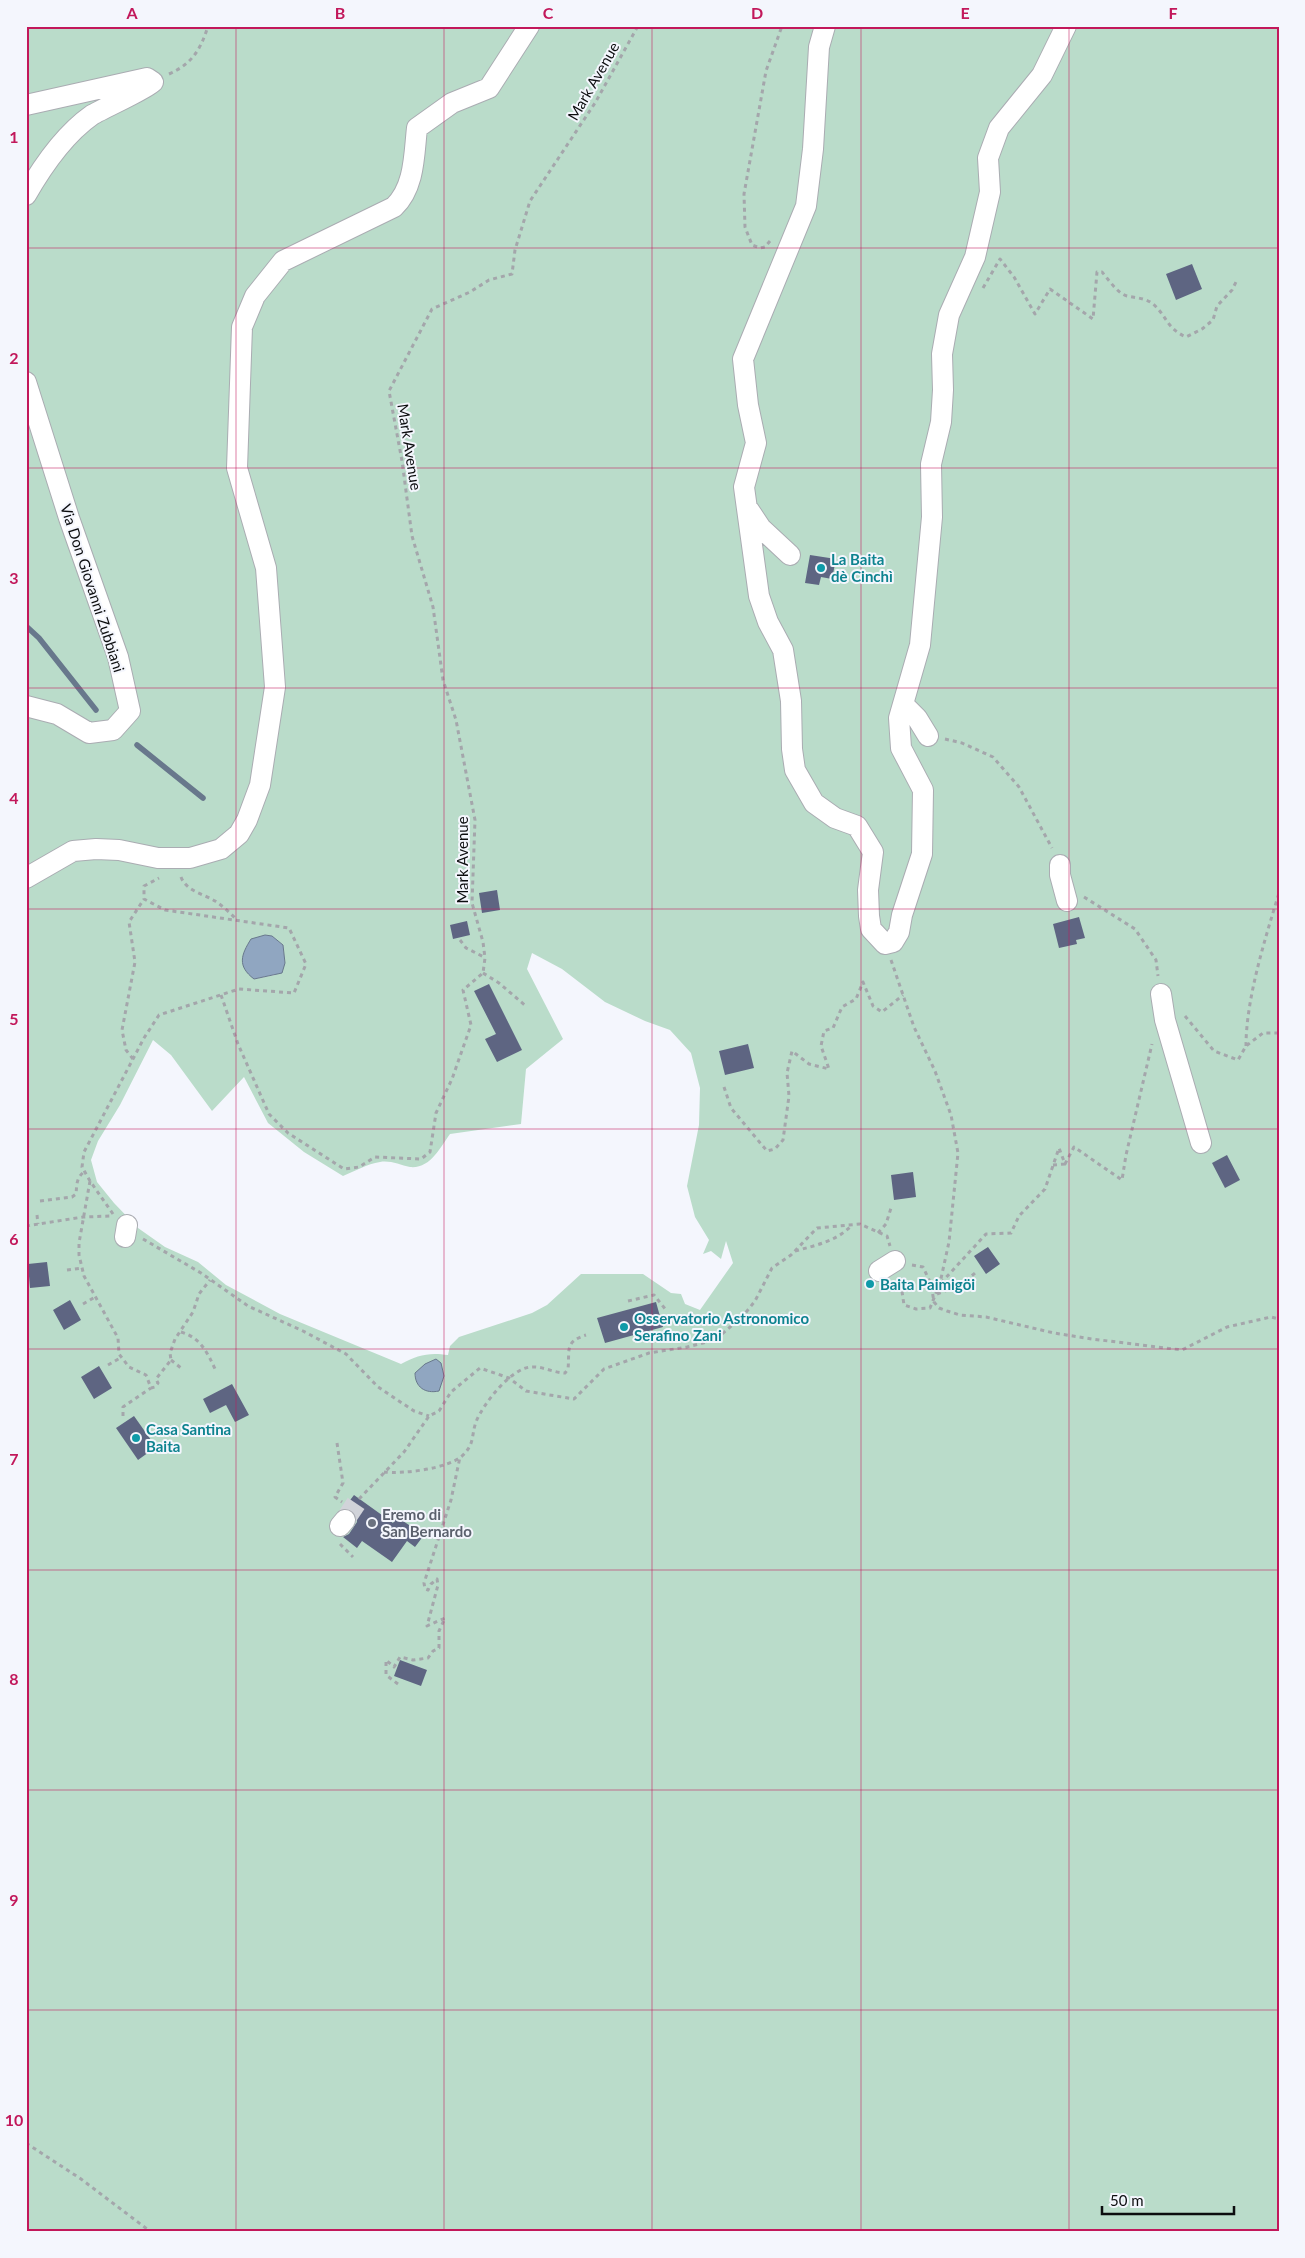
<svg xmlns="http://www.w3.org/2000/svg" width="1305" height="2258" font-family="Lato,sans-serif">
<rect width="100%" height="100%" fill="#f4f6fd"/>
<!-- green -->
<path fill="#badcca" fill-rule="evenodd" d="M26 26H1279V2232H26ZM265 935 272 936 283 945 285 963 275 975 254 979ZM532 953 562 969 605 1002 645 1021 670 1030 691 1053 700 1088 699 1125 687 1186 695 1217 709 1240 703 1254 711 1251 721 1259 726 1241 733 1263 700 1310 685 1304 681 1294 671 1293 643 1274H581L547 1305 532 1313 459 1337 450 1346 448 1355C429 1352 417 1355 401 1364L280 1314 226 1285 198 1262 165 1247 138 1228 114 1203 97 1182 91 1160 98 1141 120 1105 153 1040 171 1055 212 1111 244 1077 268 1123 304 1152 343 1176C355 1171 367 1164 380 1162 390 1160 400 1165 410 1167 430 1169 440 1148 450 1134L521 1124 526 1069 563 1039 527 969Z"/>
<!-- water -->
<path fill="#90a6c1" stroke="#68788c" d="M265 935 272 936 283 945 285 963 282 973 254 979C237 966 241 955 251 939Z
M436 1359 441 1363 444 1376 439 1391C425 1394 415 1387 415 1373L425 1364Z"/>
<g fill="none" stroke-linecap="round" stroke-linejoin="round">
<!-- stream -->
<path stroke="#68788c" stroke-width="5.5" d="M26 626 39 638 96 710
M137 745 203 798"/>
</g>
<!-- building -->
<path fill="#5e6582" d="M1192 264 1202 289 1176 300 1166 274Z
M810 555 836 559 832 579 821 577 819 585 805 583Z
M497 890 500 910 482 913 479 893Z
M1079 917 1085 938 1076 940 1077 944 1059 948 1053 924Z
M467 921 470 935 453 939 450 925Z
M489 984 522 1050 497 1062 485 1039 496 1034 474 991Z
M748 1044 754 1068 725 1075 719 1051Z
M1227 1155 1240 1180 1225 1188 1212 1163Z
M913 1172 916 1197 894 1200 891 1175Z
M988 1247 1000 1264 986 1274 974 1256Z
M47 1262 50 1286 30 1288 28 1264Z
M70 1300 81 1320 64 1330 53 1310Z
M656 1302 663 1327 605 1343 597 1318Z
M99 1366 112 1388 94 1399 81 1377Z
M232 1384 249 1415 235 1422 226 1405 210 1413 203 1399Z
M134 1416 156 1447 138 1460 116 1428Z
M354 1495 393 1523 397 1517 424 1535 415 1547 407 1541 392 1562 362 1541 357 1548 343 1537 349 1534 357 1522 356 1516 353 1511 344 1508Z
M400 1660 427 1670 421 1686 394 1676Z"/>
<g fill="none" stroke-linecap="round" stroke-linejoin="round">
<!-- minor-tunnel -->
<path stroke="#d1d3d9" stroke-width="20" stroke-dasharray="20 10" stroke-linecap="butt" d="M345 1520 359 1499"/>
<defs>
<path id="minor" d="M825 26 819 47 813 149 806 206 743 359 748 405 756 443 744 487 759 596 768 622 783 650 791 701 792 749 795 770 814 803 835 818 857 826 873 852 868 890 869 916 871 929 885 944 893 942 899 932 902 915 922 854 923 790 901 748 899 718 920 645 932 517 931 464 941 422 943 390 942 354 949 315 975 257 990 192 988 158 999 128 1042 75 1066 26
M26 105 147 78 153 82C148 88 104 108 92 115 65 134 42 167 26 195
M26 382 69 518 118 657 130 711 113 730 89 733 57 714 26 706
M749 510 761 528 790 555
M903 704 917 718 928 736
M1060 865V875L1067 901
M26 878 73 851 96 849 119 850 158 858H190L221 849 239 834 247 820 260 785 275 687 266 568 237 468 242 327 255 296 283 261 394 207C415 187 414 154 417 128L452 103 489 88 529 26
M1161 994 1165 1020 1201 1143
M125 1237 127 1225
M879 1271 895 1261
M340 1526 345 1520"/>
</defs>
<!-- minor casing -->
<use href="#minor" stroke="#aaacb2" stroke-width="22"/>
<!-- path -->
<path stroke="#a4a6ab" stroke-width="3" stroke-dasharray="4 4" stroke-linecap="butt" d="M169 74C192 64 201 49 208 26
M770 241 765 247 760 248 752 245 745 227 744 194 766 71 782 26
M983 288 1000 259 1014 277 1035 314 1050 289 1093 319 1097 272H1102C1109 280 1117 293 1127 296 1136 298 1146 298 1153 304 1167 316 1166 328 1186 337L1202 329 1213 320 1217 306 1232 290 1237 280
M945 739 962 743 993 757 1019 787 1052 848
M181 877C186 891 204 894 215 901 223 906 230 913 236 919
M1084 897 1135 929 1156 960 1158 976
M460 940 466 948 484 957
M891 960 914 1027 935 1071 951 1115 958 1153 949 1242 940 1283 930 1308 916 1309 904 1305 900 1278
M483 973 499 983 527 1007
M221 995 238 1044 269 1114 288 1133 344 1169 359 1167 375 1157 421 1159 430 1152 436 1113 452 1079 471 1025 463 990 483 973 485 958 483 942 472 903 475 820 456 720 443 680 433 607 412 536 402 461 389 391 432 309 470 292 489 280 512 274 515 250 530 201 595 103 638 26
M1185 1016 1214 1051 1238 1060 1246 1046 1263 1033H1279
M1246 1046C1246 999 1265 939 1279 893
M133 1059 126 1050 122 1030 135 962 129 922 144 899
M724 1087 731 1108 767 1151 775 1149 783 1140 789 1096 787 1073 792 1051 809 1064 829 1069 821 1046 824 1031 833 1028 842 1007 856 999 863 982 873 1006 882 1012 903 995
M1053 1165 1065 1164
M90 1181 79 1243V1255L84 1276 118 1338 119 1354 129 1367 146 1375 151 1388 155 1387 158 1383 156 1379 171 1360 170 1353 175 1339 193 1312 199 1294 210 1280
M40 1201 72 1197 76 1194C77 1184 76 1178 85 1171
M113 1214 90 1181 82 1167 84 1152 144 1038 159 1015 239 989 294 993 306 964 289 928 165 910 144 899V886L159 878
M37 1215 38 1224
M26 1226 83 1217 112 1216
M26 1230 28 1237
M878 1233 886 1224 891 1208
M143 1239 201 1273 248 1306 303 1331 346 1354 378 1387 414 1411 429 1416
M795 1251C817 1245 837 1241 852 1225
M912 1265 923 1267 931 1284 934 1302 939 1308 947 1311 960 1315 986 1317 1054 1333 1092 1339 1182 1350 1227 1327 1271 1317 1279 1319
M67 1270 82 1268
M941 1283 986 1234 1011 1233 1019 1216 1045 1189 1059 1148 1065 1164 1074 1147 1122 1180 1126 1155 1152 1044
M937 1294 961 1285 975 1273
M628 1301 654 1295 666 1310
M83 1304 95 1297
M181 1332C201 1338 207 1352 216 1371
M171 1360 181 1368
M108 1365 122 1357
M123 1416V1407L151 1388
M337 1443 343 1483 335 1497 342 1502
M384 1472C403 1474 447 1469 462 1456 475 1444 471 1436 476 1422 483 1404 511 1368 531 1367 543 1366 554 1373 565 1373L568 1369C570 1350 564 1342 586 1335
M359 1499 404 1452 429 1416 439 1411 451 1392 480 1368 509 1378 526 1391 574 1399 604 1369 649 1353 687 1347 715 1340 743 1316 755 1301 772 1268 791 1255 817 1228 860 1224 887 1236 890 1246
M340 1544 353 1557
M398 1684 386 1675V1660L394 1667 400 1657 413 1660 428 1658 433 1651 439 1648V1631L445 1618 427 1626 438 1585 437 1579 431 1584 428 1590 425 1589 424 1583 451 1500 460 1457
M26 2143 81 2179 151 2232"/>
<!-- minor -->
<use href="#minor" stroke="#fff" stroke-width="20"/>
</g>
<!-- grid -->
<path fill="none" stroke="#c2185b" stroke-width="1" stroke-opacity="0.55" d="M236 26V2232M444 26V2232M652 26V2232M861 26V2232M1069 26V2232M26 248H1279M26 468H1279M26 688H1279M26 909H1279M26 1129H1279M26 1349H1279M26 1570H1279M26 1790H1279M26 2010H1279"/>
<!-- markers -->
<g fill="#0f9aa8" stroke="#f4f6fd" stroke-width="2">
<circle cx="821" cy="568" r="5"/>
<circle cx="870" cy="1284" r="5"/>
<circle cx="624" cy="1327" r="5"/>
<circle cx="136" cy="1438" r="5"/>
</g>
<circle fill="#6b7280" stroke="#f4f6fd" stroke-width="2" cx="372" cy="1523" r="5"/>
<g text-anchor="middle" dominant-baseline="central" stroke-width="4" stroke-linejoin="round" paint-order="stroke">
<!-- street labels -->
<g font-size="15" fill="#0c0d0f" stroke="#f4f6fd">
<text transform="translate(593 81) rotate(-60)">Mark Avenue</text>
<text transform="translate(410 447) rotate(81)">Mark Avenue</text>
<text transform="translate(93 588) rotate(72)">Via Don Giovanni Zubbiani</text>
<text transform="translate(462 860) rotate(-90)">Mark Avenue</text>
</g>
<!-- culture labels -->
<g font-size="15" font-weight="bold" fill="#0d838f" stroke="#f4f6fd" text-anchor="start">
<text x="831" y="559">La Baita<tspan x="831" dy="17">dè Cinchì</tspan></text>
<text x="880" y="1284">Baita Paimigöi</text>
<text x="634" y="1318">Osservatorio Astronomico<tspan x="634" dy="17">Serafino Zani</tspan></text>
<text x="146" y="1429">Casa Santina<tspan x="146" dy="17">Baita</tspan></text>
</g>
<!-- worship labels -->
<g font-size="15" font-weight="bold" fill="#5b616d" stroke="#f4f6fd" text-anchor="start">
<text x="382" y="1514">Eremo di<tspan x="382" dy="17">San Bernardo</tspan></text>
</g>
</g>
<!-- border -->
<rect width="1305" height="2258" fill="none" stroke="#f4f6fd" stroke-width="55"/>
<!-- scale -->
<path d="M1102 2206v8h132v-8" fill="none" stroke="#0c0d0f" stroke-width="2.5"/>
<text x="1110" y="2206" font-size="15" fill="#0c0d0f" stroke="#f4f6fd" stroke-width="4" paint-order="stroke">50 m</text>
<rect x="28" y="28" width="1250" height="2202" fill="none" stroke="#c2185b" stroke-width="2"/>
<g font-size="16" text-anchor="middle" font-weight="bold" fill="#c2185b">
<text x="132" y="19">A</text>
<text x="340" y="19">B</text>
<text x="548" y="19">C</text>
<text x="757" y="19">D</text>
<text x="965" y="19">E</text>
<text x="1173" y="19">F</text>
<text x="14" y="143">1</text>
<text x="14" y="364">2</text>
<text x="14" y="584">3</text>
<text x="14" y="804">4</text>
<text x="14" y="1025">5</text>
<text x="14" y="1245">6</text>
<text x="14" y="1465">7</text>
<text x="14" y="1685">8</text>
<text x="14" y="1906">9</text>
<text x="14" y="2126">10</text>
</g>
</svg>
